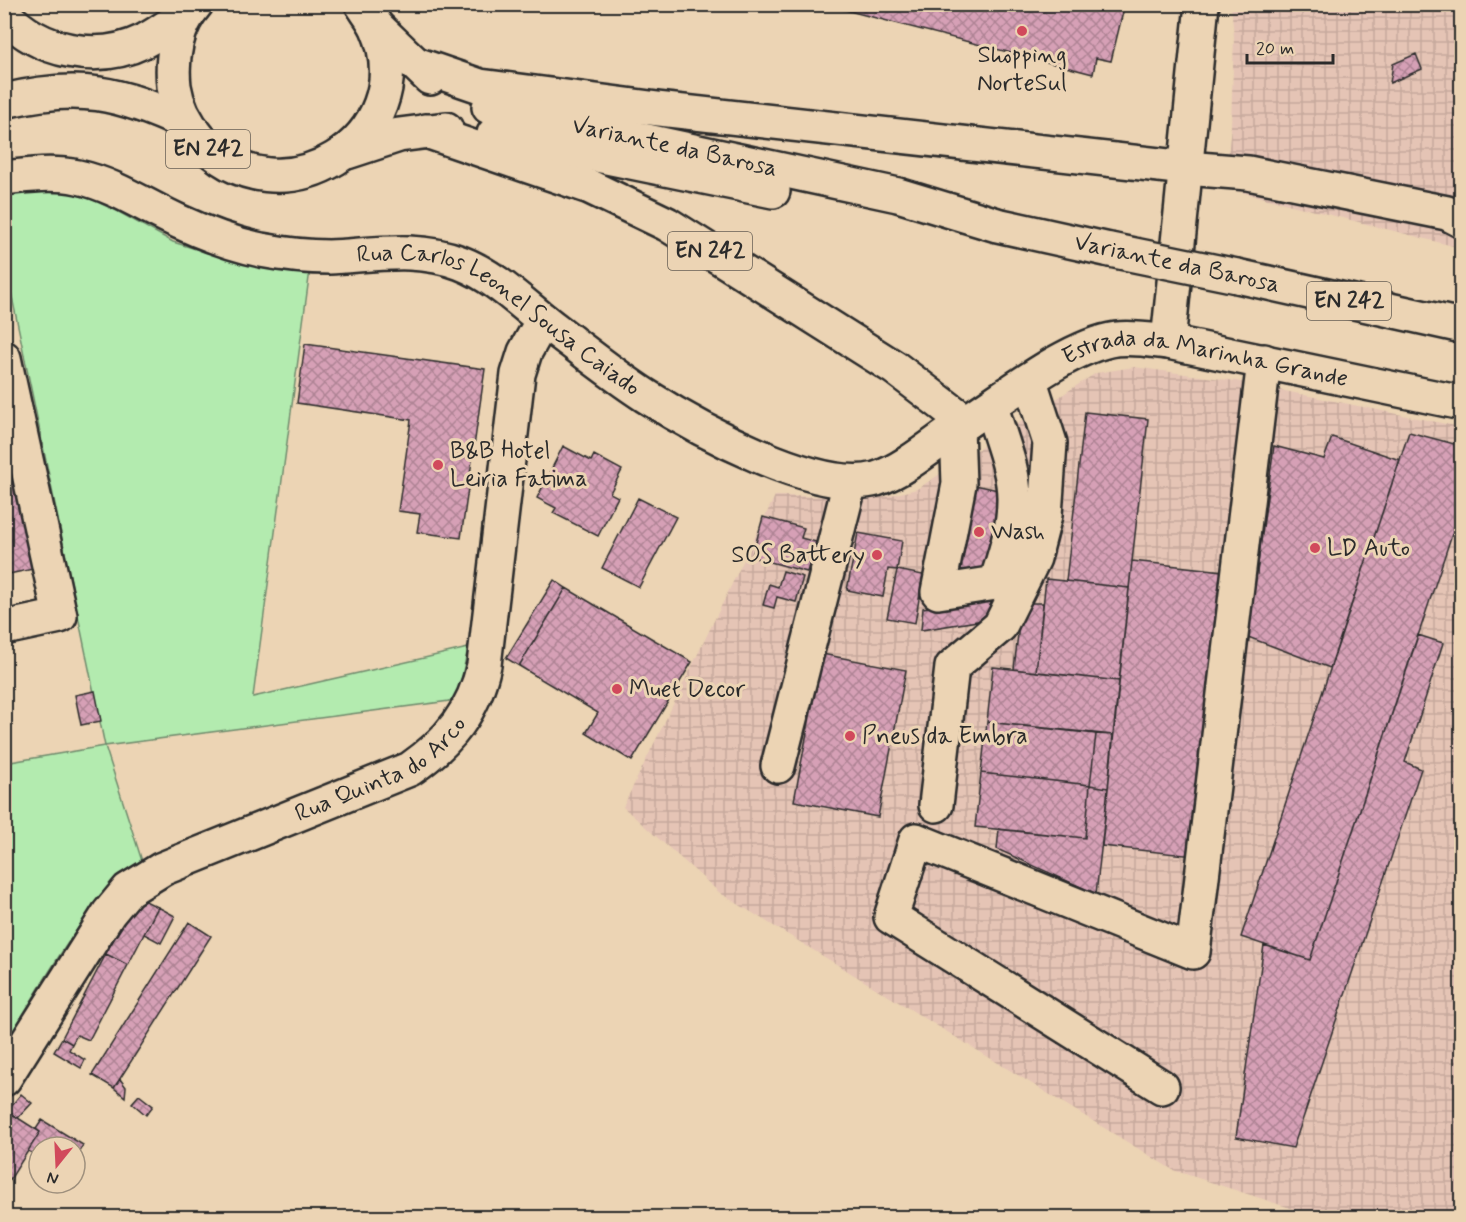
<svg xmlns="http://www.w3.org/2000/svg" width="1466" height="1222" font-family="Mynerve,sans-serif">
<defs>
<pattern id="industrial-grid" width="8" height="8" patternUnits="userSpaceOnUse" patternTransform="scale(1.5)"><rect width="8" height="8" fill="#e5c4b5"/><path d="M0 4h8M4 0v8" fill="none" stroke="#c5a99c"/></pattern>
<pattern id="building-cross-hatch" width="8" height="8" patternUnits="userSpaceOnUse" patternTransform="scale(1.5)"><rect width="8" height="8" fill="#d6a0b6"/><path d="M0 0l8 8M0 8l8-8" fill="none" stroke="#ae8394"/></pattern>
</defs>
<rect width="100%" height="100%" fill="#ecd4b4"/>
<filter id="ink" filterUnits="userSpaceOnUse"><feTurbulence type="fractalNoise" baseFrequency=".0167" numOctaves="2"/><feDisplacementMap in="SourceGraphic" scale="12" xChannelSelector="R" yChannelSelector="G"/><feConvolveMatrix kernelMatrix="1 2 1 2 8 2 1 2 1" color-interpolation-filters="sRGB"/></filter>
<g filter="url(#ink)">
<!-- industrial -->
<path fill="url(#industrial-grid)" d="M1231 5H1461V248L1225 188 1231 125 1234 37Z
M1134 367 1236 381 1461 427V1217H1318L1173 1170 720 893 623 807 775 496 883 497 917 489 1096 373Z"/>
<!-- grass -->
<path fill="#b3ebaf" stroke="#6f8b6d" stroke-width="1.5" d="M43 188 78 193 117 211 173 242 242 263 310 270 253 697 468 648 457 700 105 746 142 861C84 902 43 984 5 1044V763L105 746 5 263V195Z"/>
<!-- building -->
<path fill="url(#building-cross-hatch)" stroke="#2b2b2b" stroke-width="1.5" d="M822 4H1125L1111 61 1096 58 1093 74Z
M1416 54 1422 69 1390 83 1393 64Z
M305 344 485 369 461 538 417 532 420 514 398 511 411 420 297 403Z
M1085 412 1148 419 1129 588 1066 581Z
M1409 432 1462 446V504L1310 960 1241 937Z
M1332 437 1400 460 1330 668 1248 637 1274 446 1324 459Z
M4 442 33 569 4 575Z
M563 446 591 461 594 455 622 470 610 493 618 497 598 536 553 513 556 508 537 498Z
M975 485 1003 491 983 578 956 572Z
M638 498 676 517 639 587 602 568Z
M763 517 804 528 801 538 816 542 807 572 752 557Z
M858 533 902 541 897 570 888 569 883 597 847 590Z
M1132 561 1223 571 1194 856 1102 846Z
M897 570 923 575 915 623 887 618Z
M783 571 803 577 796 602 777 597 774 608 763 605 769 584 778 587Z
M1046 579 1129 588 1119 681 1036 672Z
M554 580 566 588 519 666 506 658Z
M566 588 692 662 632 761 586 733 598 713 519 666Z
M1003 596 996 618 921 630 923 608Z
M1030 603H1043L1036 672 1014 669 1019 625Z
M1418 635 1443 643 1405 762 1421 769 1293 1148 1236 1137 1264 945 1310 960Z
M822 654 906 670 878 817 794 801Z
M993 667 1119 681 1113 735 987 722Z
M95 691 101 721 81 725 75 695Z
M987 722 1096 734 1090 785 981 773Z
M1096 734 1113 735 1108 788 1090 785Z
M981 773 1090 785 1085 838 975 827Z
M1090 785 1108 788 1096 894 997 849 999 829 1085 838Z
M135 896 158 907 128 965 106 954Z
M158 907 175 916 161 943 144 934Z
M189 922 211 936 114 1088 92 1075Z
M106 954 128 965 89 1040 77 1035 72 1044 62 1038Z
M62 1038 72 1044 69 1050 85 1060 81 1068 54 1052Z
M120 1079 126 1087 125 1097 114 1088Z
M21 1094 32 1103 18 1118 7 1111Z
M139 1095 153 1106 146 1115 132 1103Z
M7 1111 40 1132 4 1189V1114Z
M42 1120 83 1145 75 1158V1147H39V1157L28 1151 40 1132 36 1129Z"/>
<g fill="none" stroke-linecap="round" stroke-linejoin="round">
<defs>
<g id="minor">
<path d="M1186 168 1248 173 1447 213 1462 221"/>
<path id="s1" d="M4 178C29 175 54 172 78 177 115 185 146 207 180 222 206 234 233 244 261 250 282 254 307 257 329 257 373 255 418 246 461 263 497 277 525 307 556 330 585 352 615 376 646 396 696 428 818 495 876 479 905 470 940 439 966 422"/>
<path d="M1168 342 1202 4"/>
<path d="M4 358 60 616 4 628"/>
<path d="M957 428 959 484 938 592 996 583C1004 557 1014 529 1014 501 1015 470 999 436 991 406"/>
<path d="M778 766 850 482"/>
<path d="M936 805 952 667 1000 626 1034 558 1045 515 1050 443 1030 381"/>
<path id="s2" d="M4 1079 109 913 128 890 162 869 410 769C449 742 474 711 484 665L518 374 525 352 543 320"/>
<path d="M1162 1087 891 917 916 840 1193 952 1264 361"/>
</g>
<g id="major">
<path d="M196 4C176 26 171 58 174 86 177 106 186 123 199 138 277 229 425 138 377 28 373 19 367 12 362 4"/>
<path d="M377 27 430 78"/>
<path d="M416 64 480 86 658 109 1186 168"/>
<path id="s3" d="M489 107 898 195 997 225 1110 250"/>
<path id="s4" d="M426 131 590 187 667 224 895 368 966 422C1006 396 1071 345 1116 339 1133 337 1151 340 1168 342L1462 403"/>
<path d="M494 134 773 191"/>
<path d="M347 152 399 135 446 129"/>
<path d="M1237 276 1462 326"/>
</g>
<path id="highway" d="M4 14C39 52 97 64 144 41 160 33 175 21 190 11
M4 101C79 83 119 92 187 124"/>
</defs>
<!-- minor casing -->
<use href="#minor" stroke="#2b2b2b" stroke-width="38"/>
<!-- major casing -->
<use href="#major" stroke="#2b2b2b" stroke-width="38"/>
<!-- highway casing -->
<use href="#highway" stroke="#2b2b2b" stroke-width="38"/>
<!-- minor -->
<use href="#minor" stroke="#ecd4b4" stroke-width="33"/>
<!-- major -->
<use href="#major" stroke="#ecd4b4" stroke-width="33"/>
<!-- highway -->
<use href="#highway" stroke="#ecd4b4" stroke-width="33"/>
<defs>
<path id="major-bridge" d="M1110 250 1237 276"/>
</defs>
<!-- major-bridge casing -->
<use href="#major-bridge" stroke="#2b2b2b" stroke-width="38" stroke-linecap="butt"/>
<!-- major-bridge -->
<use href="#major-bridge" stroke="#ecd4b4" stroke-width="33"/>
</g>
</g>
<!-- markers -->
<g fill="#d1495b" stroke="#ecd4b4" stroke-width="2">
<circle cx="1022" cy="31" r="6"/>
<circle cx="438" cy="465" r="6"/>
<circle cx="979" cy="532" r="6"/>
<circle cx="1315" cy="548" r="6"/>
<circle cx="877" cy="555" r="6"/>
<circle cx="617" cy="689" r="6"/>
<circle cx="850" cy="736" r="6"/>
</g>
<g text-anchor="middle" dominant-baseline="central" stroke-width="6" stroke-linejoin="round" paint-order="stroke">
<!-- shield labels -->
<g fill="#ecd4b4" stroke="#655e54" stroke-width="1.5">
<rect x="166" y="130" width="84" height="38" rx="4.5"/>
<rect x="668" y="232" width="84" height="38" rx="4.5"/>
<rect x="1307" y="282" width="84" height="38" rx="4.5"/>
</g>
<g font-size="22" font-weight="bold" fill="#2b2b2b">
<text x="208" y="149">EN 242</text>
<text x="710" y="251">EN 242</text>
<text x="1349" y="301">EN 242</text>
</g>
<!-- poi labels -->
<g font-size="24" fill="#2b2b2b" stroke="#ecd4b4" text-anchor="start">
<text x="1022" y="55" text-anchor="middle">Shopping<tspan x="1022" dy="28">NorteSul</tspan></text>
<text x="450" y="451">B&amp;B Hotel<tspan x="450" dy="28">Leiria Fatima</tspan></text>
<text x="991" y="532">Wash</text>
<text x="1327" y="548">LD Auto</text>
<text x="865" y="555" text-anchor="end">SOS Battery</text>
<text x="629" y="689">Muet Decor</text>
<text x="862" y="736">Pneus da Embra</text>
</g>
<!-- street labels -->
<g font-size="24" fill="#2b2b2b" stroke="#ecd4b4">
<text stroke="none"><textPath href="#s3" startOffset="190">Variante da Barosa</textPath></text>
<text transform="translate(1177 264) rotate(12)">Variante da Barosa</text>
<text stroke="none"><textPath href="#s1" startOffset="530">Rua Carlos Leonel Sousa Caiado</textPath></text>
<text stroke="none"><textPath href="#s4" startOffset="880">Estrada da Marinha Grande</textPath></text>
<text stroke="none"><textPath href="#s2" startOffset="508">Rua Quinta do Arco</textPath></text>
</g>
</g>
<!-- margin -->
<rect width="1466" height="1222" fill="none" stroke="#ecd4b4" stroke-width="24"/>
<rect x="12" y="12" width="1442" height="1198" fill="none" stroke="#2b2b2b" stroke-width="2" filter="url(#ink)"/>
<!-- north arrow -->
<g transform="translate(57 1165) rotate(198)"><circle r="28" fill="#ecd4b4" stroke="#9f907d" stroke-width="1.5"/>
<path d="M0-4.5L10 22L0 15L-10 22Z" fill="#d1495b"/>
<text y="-9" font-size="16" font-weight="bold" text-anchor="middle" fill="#2b2b2b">N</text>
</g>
<!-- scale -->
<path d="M1247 54v9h86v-9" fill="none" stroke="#2b2b2b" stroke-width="3"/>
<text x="1256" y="54" font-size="18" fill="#2b2b2b" stroke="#ecd4b4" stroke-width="4.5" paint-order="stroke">20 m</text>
</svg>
